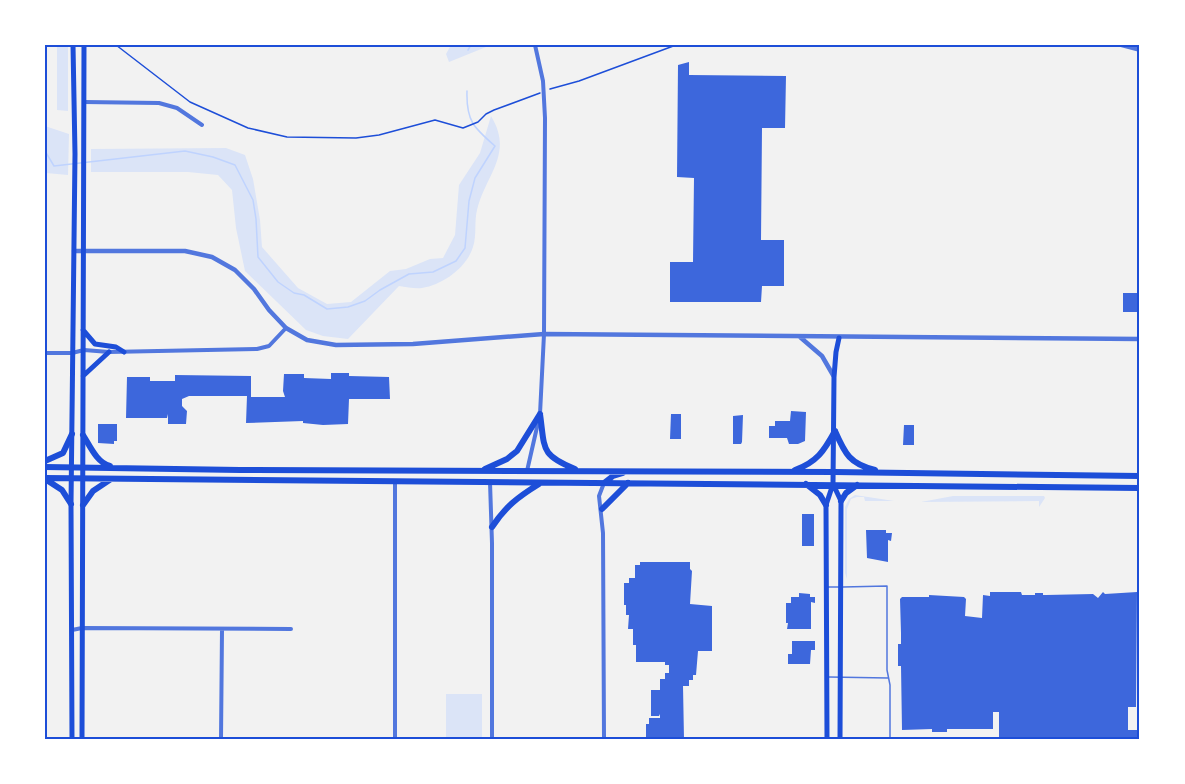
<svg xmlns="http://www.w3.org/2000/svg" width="1185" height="784" font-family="'Fira Sans',sans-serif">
<rect width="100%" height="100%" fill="#f2f2f2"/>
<!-- green -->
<path fill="#dbe4f7" d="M57 45H68V111L57 110Z
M451 45H491L449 62 446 54Z
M491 116C514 154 486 174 477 210 474 222 477 235 473 247 467 267 443 285 422 288 415 289 407 287 399 286L348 339 323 336 306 330 245 271 236 228 232 190 218 175 188 172H91V149L226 148 245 155 253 179 260 220 262 247 298 288 327 304 351 302 390 271 406 269 430 259 443 258 455 235 459 185 480 153Z
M45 126 69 134 68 175 46 173Z
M855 495 894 501H865L864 497H857L851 499 847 509V579L845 573V507L849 499Z
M953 496H1044L1045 498 1039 507V501L921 502Z
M446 694H482V739H446Z"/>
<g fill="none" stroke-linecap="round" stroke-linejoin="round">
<!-- stream -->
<path stroke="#bfd3fe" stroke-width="1.5" d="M468 50 471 45
M45 151 54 166 185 151 213 157 235 165 253 200 256 219 258 257 278 282 294 293 304 295 327 309 348 307 365 301 380 290 409 274 433 272 456 261 465 248 469 201 475 178 495 146C474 128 466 121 467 91"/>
</g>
<!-- building -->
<path fill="#3d67dc" d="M689 62V75L786 76 785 128H762L761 240H784V286H762L761 302H670V262H693L694 178 677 177 678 65Z
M1123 293H1140V312H1123Z
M331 373H349V376L389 377 390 399H349L348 424 323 425 303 423V421L246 423 247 396H189L182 399V406L187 411 186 424H168V414L167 418H126L127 377H150V381H175V375L251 376V397H285L283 391 284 374H304V378L331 379Z
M791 411 806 412 805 441 798 444H789L787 438H769V426H775V421H790Z
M671 414H681V439H670Z
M743 415 742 442 741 444H733V416Z
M98 424H117V441H114V444L98 443Z
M904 425H914V445H903Z
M802 514H814V546H802Z
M866 530H886V533H892L891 541 888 540V562L867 558Z
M640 562H690V569L692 571 690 604 712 606V651H698L696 675H693V680H689V686H683L684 739H646V724H649V718H660V714L659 716H651V690H660V679H665V673H669V665H665V662H636V645H633V629H628L629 615H626V605H624V583H629V578H635V565H640Z
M990 592H1021L1022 595H1035V593H1043V595H1046L1093 594 1098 598 1103 592 1105 594 1137 592 1136 707H1128V730H1140V739H999V712H993V729H947V732H932V729L902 730 901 666H898V644H901V633L900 599 902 597H929V595L964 597 966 599 965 616 982 618 983 595 990 596Z
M799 593 810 594V597H815V603L811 602V629H787L788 623H786V603H791V597H799Z
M792 641H815V650H811L810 664H788V654H792Z"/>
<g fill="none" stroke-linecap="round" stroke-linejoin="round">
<!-- path -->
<path stroke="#1d4ed8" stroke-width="1.5" d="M116 45 190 102 248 128 287 137 356 138 379 135 435 120 463 128 478 122 486 114 494 110 540 93
M550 89 579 81 676 45"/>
<!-- service -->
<path stroke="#5277de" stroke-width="1.5" d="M828 587H839
M843 587 887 586V670L890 685V739
M829 677 888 678"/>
<!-- minor -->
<path stroke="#5277de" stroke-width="4" d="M1121 45 1140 50
M84 102 159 103 177 108 202 125
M45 353H72L84 350 109 352 257 349 269 346 286 328
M527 471 540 414 544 334 545 118 543 81 535 45
M395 482V739
M490 482 492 543V739
M72 630 82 628 291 629
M221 739 222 630
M604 739 603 533 599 496 604 483"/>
<!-- tertiary -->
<path stroke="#5277de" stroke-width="4.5" d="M74 251H185L212 257 235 270 254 289 269 310 286 328 307 340 336 345 413 344 544 334 1140 339
M800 337 822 356 833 375"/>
<!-- secondary -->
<path stroke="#1d4ed8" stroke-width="5" d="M83 330 95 344 116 347 124 352
M83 376 109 352
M833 484 841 501 840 739
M72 739 71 504 75 154 73 45
M82 739 84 45
M827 739 826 505 833 484 834 377 836 352 839 338"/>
<!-- trunk -->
<path stroke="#1d4ed8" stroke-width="6" d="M540 414C545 449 540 455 575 469
M835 431C845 454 850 464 875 470
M83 435C90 446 97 463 110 466
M45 461 63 453 72 434
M45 467 240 470 834 472 1140 476
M485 469 507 459 517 451 540 414
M795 470C817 462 824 451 835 431
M45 478 1140 488
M45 479 62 490 71 504
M604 483 613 476 623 473
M806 484 820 495 826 505
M841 501 846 493 857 485
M83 505 93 491 111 479
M602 509 628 483
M492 527C506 506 518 497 539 484"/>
</g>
<!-- border -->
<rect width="1185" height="784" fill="none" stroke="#ffffff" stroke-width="93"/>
<rect x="46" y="46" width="1092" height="692" fill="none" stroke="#1d4ed8" stroke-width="2"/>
</svg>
